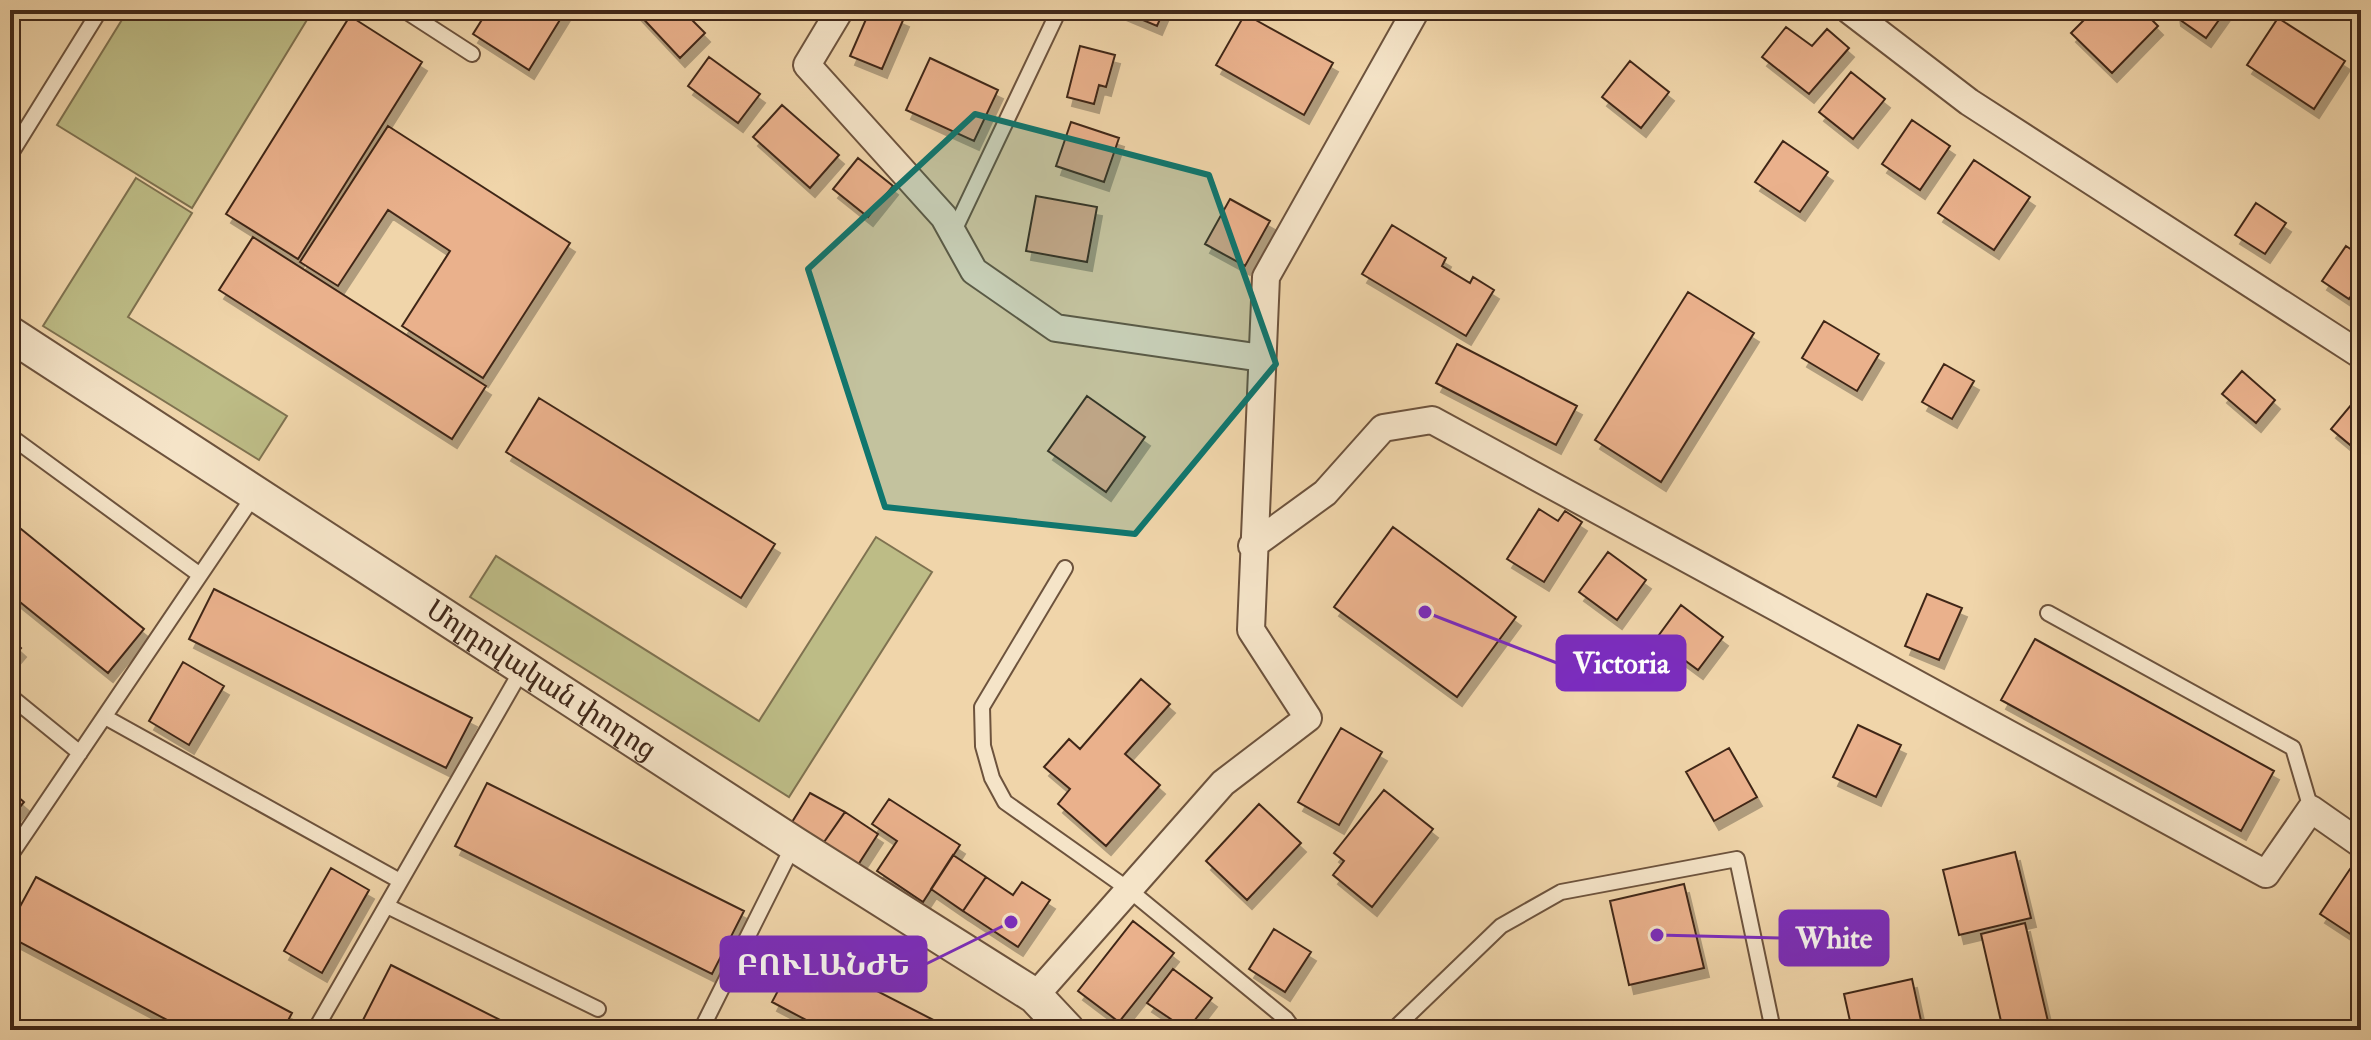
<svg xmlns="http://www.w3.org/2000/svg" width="2371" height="1040" font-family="'IM FELL Double Pica','Noto Serif Armenian',serif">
<defs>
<filter id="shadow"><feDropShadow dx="5" dy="9" stdDeviation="0" flood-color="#0004"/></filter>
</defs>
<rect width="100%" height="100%" fill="#f0d5aa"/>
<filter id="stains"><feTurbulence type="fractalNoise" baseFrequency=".0025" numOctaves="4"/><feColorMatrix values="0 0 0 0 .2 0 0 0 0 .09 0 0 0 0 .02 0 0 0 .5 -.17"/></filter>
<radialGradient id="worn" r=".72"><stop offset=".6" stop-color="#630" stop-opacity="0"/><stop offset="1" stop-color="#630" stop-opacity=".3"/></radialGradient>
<!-- green -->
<path fill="#bdbc86" stroke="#7f7250" stroke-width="2" d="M128 10H313L192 208 57 125Z
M136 178 192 213 128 317 287 416 259 460 43 326Z
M876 537 932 572 789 797 470 597 496 556 759 721Z"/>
<!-- building -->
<path fill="#eab18c" stroke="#412819" stroke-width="2" filter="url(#shadow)" d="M488 10H566L529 70 473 34Z
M635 10H682L705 33 680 58Z
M870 10H886L904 18 882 69 850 56Z
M1119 10H1164L1157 26Z
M2094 10H2142L2158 26 2112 73 2071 33Z
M2175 10H2226L2206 38 2176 17Z
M1245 14 1333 63 1304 115 1216 65Z
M350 16 422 62 298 259 226 214Z
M2278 18 2345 61 2314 109 2247 65Z
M1786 27 1812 46 1827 29 1849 48 1809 94 1762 57Z
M1080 46 1115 55 1106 87 1099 85 1094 104 1067 97Z
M709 57 760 94 738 123 688 86Z
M930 58 998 90 974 141 906 110Z
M1630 61 1669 92 1641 128 1602 97Z
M1851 72 1885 99 1853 139 1819 112Z
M782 105 839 155 810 188 753 137Z
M1912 120 1950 146 1920 190 1882 164Z
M1071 122 1119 138 1104 182 1056 166Z
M388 126 570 243 483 378 402 326 450 251 388 210 338 286 300 262Z
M1783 141 1828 172 1800 212 1755 182Z
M858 158 893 186 868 217 833 189Z
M1974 160 2030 197 1994 250 1938 213Z
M1036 196 1097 207 1087 262 1026 251Z
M1230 199 1270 221 1245 266 1205 244Z
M2256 203 2286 223 2265 254 2235 235Z
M1392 225 1446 258 1442 266 1470 283 1473 277 1494 290 1466 336 1362 274Z
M253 237 486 386 452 439 219 290Z
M2346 246 2361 256V281L2349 299 2322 281Z
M1688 292 1754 333 1661 482 1595 440Z
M1824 321 1879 354 1857 391 1802 358Z
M1457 344 1577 406 1556 445 1436 383Z
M1944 364 1974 381 1952 419 1922 402Z
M2242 371 2275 400 2256 423 2222 394Z
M2361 393V454L2331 429Z
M1087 396 1145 437 1106 492 1048 451Z
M539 398 775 544 741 598 506 452Z
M1539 509 1558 521 1565 511 1582 522 1544 582 1507 559Z
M10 520 144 629 108 673 10 594Z
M1393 527 1516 617 1457 697 1334 607Z
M1608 552 1646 580 1617 620 1579 592Z
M214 589 472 718 446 768 189 639Z
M1927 594 1962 608 1939 660 1905 646Z
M1681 605 1723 637 1698 670 1656 639Z
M10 638 21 648 10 661Z
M2035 639 2274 771 2241 831 2001 700Z
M183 662 224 686 189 745 149 721Z
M1141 679 1170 704 1125 754 1160 785 1106 846 1058 804 1070 789 1044 767 1069 739 1080 749Z
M1858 725 1901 745 1876 797 1833 777Z
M1341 728 1382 752 1339 825 1298 802Z
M1729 748 1757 797 1714 821 1686 772Z
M487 783 744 911 712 974 455 846Z
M10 790 24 802 10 819Z
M1384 790 1433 829 1372 907 1333 875 1344 861 1334 853Z
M810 793 845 812 822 845 789 827Z
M889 799 960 845 923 902 877 871 897 841 872 824Z
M1259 804 1301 843 1247 900 1206 861Z
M845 812 878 834 856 868 822 845Z
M2015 852 2031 918 1959 935 1943 870Z
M953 855 986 877 963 911 931 889Z
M331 868 369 890 322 973 284 951Z
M2350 869 2361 876V941L2320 914Z
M36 877 292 1013 283 1030H186L10 937V925Z
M986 877 1013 895 1022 882 1050 900 1018 947 963 911Z
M1684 884 1704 968 1629 985 1610 901Z
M1133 921 1174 953 1119 1022 1078 991Z
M2025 923 2050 1030H2003L1981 934Z
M1274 929 1311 952 1285 992 1249 969Z
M799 951 953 1030H825L772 1002Z
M391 965 520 1030H378L362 1022Z
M1173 969 1212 998 1187 1030 1147 1003Z
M1912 979 1923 1030H1852L1844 994Z"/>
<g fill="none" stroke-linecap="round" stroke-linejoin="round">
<defs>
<path id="service" d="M404 10 472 54
M10 155 100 10
M953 233 1059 10
M10 436 200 575
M1065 568 982 707 983 746 992 778 1005 802 1128 889 1286 1019 1294 1030
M2048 613 2293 748 2311 809
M10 696 80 753
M105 717 400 881
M10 856 255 494
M387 906 598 1009
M315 1030 524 666
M701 1030 794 844
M1393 1030 1501 926 1561 892 1737 859 1773 1030"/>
<path id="minor" d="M840 10 807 65 944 217 974 271 1056 328 1262 358
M1849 10 1969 102 2361 355
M1252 546 1325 493 1383 428 1432 420 2266 874 2311 809 2361 844
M1035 996 1223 783 1308 718 1251 630 1266 277 1416 10"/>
<g id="tertiary">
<path id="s1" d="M10 334 794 844 1035 996 1067 1030"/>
</g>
</defs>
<!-- service casing -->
<use href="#service" stroke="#6d533d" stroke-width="18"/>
<!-- minor casing -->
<use href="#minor" stroke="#6d533d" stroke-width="30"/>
<!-- tertiary casing -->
<use href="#tertiary" stroke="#6d533d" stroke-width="38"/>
<!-- service -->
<use href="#service" stroke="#f5e4c8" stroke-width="14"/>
<!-- minor -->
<use href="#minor" stroke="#f5e4c8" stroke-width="26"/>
<!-- tertiary -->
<use href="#tertiary" stroke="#f5e4c8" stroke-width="34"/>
</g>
<!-- marked area -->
<path fill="#0f766e" fill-opacity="0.2" stroke="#0f766e" stroke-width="6" stroke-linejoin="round" d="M975 114 1209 175 1276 364 1135 534 885 507 808 269Z"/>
<g text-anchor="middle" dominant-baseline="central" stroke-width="8" stroke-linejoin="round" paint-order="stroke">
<!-- street labels -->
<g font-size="28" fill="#412819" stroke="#f5e4c8">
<text stroke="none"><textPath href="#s1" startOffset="634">Մոլդովական փողոց</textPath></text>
</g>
</g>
<!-- callouts -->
<path fill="none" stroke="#7b2cbf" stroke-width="3" d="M1425 612L1557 663M1657 935L1780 938M1011 922L926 964"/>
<g fill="#7b2cbf" stroke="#f5e4c8" stroke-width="3">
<circle cx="1425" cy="612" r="8"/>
<circle cx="1657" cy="935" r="8"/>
<circle cx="1011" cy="922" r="8"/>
</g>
<g fill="#7b2cbf" stroke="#7b2cbf" stroke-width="3">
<rect x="1557" y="636" width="128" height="54" rx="8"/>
<rect x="1780" y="911" width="108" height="54" rx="8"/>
<rect x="721" y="937" width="205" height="54" rx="8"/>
</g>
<g font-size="30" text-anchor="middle" font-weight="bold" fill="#fff">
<text x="1621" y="673">Victoria</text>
<text x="1834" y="948">White</text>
<text x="823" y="975">ԲՈՒԼԱՆԺԵ</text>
</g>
<!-- margin -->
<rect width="2371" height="1040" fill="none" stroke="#f0d5aa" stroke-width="40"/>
<rect x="12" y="12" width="2347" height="1016" fill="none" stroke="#412819" stroke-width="4"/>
<rect x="20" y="20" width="2331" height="1000" fill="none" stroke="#412819" stroke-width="2"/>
<rect width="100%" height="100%" filter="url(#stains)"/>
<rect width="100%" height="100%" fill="url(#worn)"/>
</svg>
